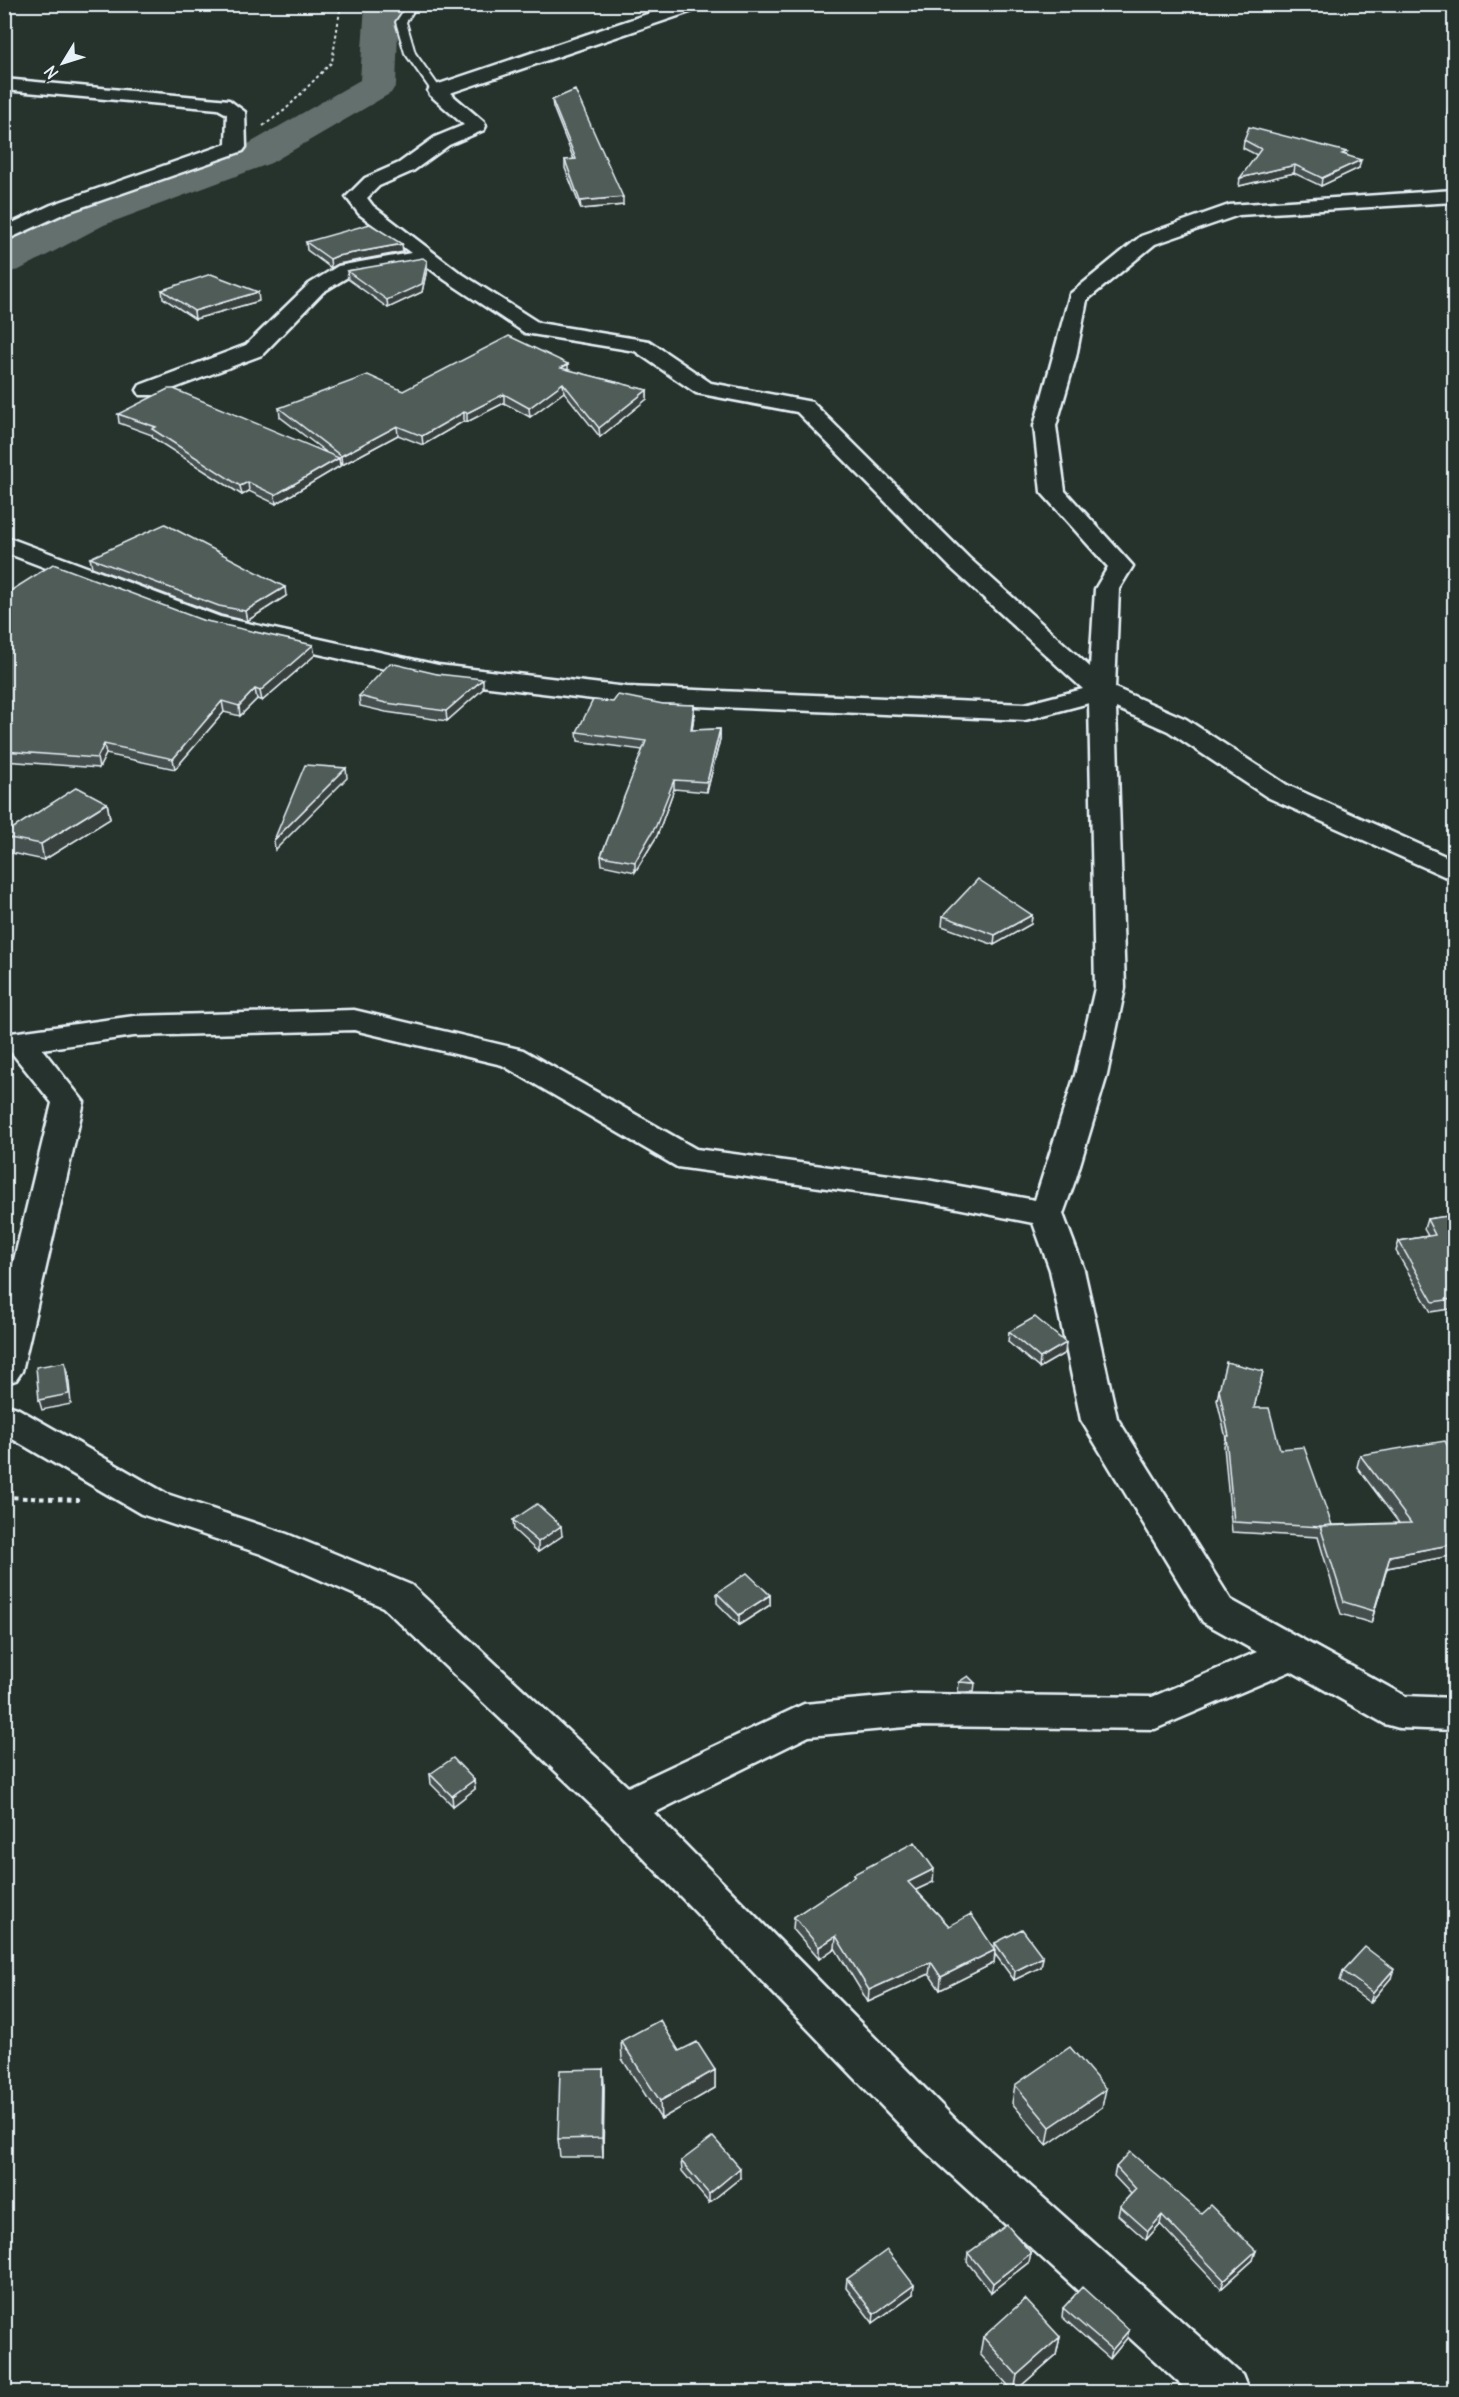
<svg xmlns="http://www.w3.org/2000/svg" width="1459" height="2397" font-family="Delius,sans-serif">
<rect width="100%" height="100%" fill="#26332d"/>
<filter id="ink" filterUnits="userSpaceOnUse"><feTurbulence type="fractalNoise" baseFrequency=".0167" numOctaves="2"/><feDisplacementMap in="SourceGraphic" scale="12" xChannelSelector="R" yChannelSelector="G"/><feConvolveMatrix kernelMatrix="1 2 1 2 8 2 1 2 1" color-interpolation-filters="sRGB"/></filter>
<g filter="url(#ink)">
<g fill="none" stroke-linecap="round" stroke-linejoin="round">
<!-- river -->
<path fill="#636f6d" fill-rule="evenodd" d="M365 4H399L396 85 391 93 271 163 104 225 19 270 4 273V244L76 207 243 147 360 80Z"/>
<defs>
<path id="service" d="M408 4H418L406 22 415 53 442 91 441 93H433L405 53 396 22Z"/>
<path id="minor" d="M677 4H704L702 8 450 93 484 122 486 126 484 130 449 145 413 171 379 186 367 198 373 206 459 272 539 323 649 341 711 383 812 402 969 558 1090 667 1095 589 1108 567 1041 492 1034 426 1070 294 1141 236 1229 205 1454 190V202L1239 215 1155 244 1087 300 1076 357 1056 426 1065 491 1133 566 1119 589 1115 688 1186 719 1287 785 1454 860V878L1444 876 1267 797 1168 731 1116 708 1125 988 1107 1075 1076 1178 1063 1214 1084 1270 1117 1418 1231 1600 1405 1696 1454 1698V1730L1399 1728 1385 1724 1291 1671 1155 1729 916 1726 809 1736 654 1813 957 2121 1242 2375 1249 2392H1189L925 2151 608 1821 383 1607 261 1554 141 1514 4 1434V1404L17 1408 167 1494 287 1534 411 1585 628 1787 804 1704 916 1694 1152 1697 1257 1652 1203 1622 1081 1420 1050 1270 1033 1223 927 1202 677 1167 502 1065 354 1030 134 1036 42 1049 84 1102 22 1371 16 1380 4 1384V1301L52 1103 12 1053 4 1054V1034L134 1016 354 1010 523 1050 696 1149 927 1180 1035 1200 1075 1075 1095 988 1089 703 1025 720 627 703 438 681 204 628 4 552V536L220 617 438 665 627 687 1025 704 1083 689 951 568 797 412 696 393 635 351 525 333 445 280 424 264 351 275 323 292 262 355 156 395H140L137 390 140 385 246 345 309 284 338 266 411 253 359 214 346 197 365 178 399 163 435 137 464 125 430 95 428 91 430 87Z
M4 79 229 100 245 112 246 147 243 151 65 213 4 241V227L51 205 226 144 227 114 218 109 4 90Z"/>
</defs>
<!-- service casing -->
<use href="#service" stroke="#e8f1f8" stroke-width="4"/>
<!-- minor casing -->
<use href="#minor" stroke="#e8f1f8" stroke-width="5"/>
<!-- path-far1 -->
<path stroke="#e8f1f8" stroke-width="2" stroke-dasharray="3 3" stroke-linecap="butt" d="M263 126 285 110 332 62 341 4"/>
<!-- path -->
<path stroke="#e8f1f8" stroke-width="4" stroke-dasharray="4.5 4.5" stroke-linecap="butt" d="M4 1497 79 1500"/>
<!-- service -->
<use href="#service" fill="#26332d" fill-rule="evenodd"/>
<!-- minor -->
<use href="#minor" fill="#26332d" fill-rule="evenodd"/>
</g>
<!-- wall -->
<path fill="#454f4d" stroke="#e8f1f8" stroke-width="1.5" d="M1455 90V119L1447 117 1448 109Z
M552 100 623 205 581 209 565 168V160H574L553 107Z
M1244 140 1347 155 1359 168 1321 186 1294 173 1239 186 1257 155 1243 148Z
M306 242 402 244 403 252 338 264 331 268 307 250Z
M427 261V269L422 292 388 308 348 279 347 271Z
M162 290 259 301 195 319 163 298Z
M568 370 647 390V399L600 437 564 392 530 417 504 403 467 422 464 421 423 445 398 435 342 465 340 463V466L276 504 249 491 242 495 153 438 152 435 119 423 118 414 326 452 280 417 279 408 403 391Z
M90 558 286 596 247 621 221 615 92 567Z
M4 595 202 620 315 655 262 701 257 699 240 716 224 712 175 769 106 754 99 768 4 761Z
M437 674 483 689 447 721 386 712 360 706 359 696Z
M663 704 694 705V715L692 730 720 729V739L707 792 674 789 657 836 635 872 602 865 601 856 643 750 578 741 577 732Z
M107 803 110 819 44 860 6 852 4 834Z
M1032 915 1031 924 994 945 942 926 943 916Z
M1455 1215V1317L1450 1309 1431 1312 1396 1251 1399 1241 1428 1236 1424 1229 1427 1219Z
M1009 1332 1065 1353 1039 1368 1008 1342Z
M1263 1371 1254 1408 1280 1449 1332 1525 1399 1523 1357 1467 1360 1455 1452 1454 1455 1452V1555L1387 1568 1371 1623 1341 1614 1318 1537 1232 1532 1224 1446 1226 1438 1217 1400 1219 1390Z
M513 1520 562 1536 538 1552 514 1530Z
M717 1593 770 1595V1605L739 1625 717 1603Z
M959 1682 975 1683 974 1692H958Z
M430 1774 474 1780 475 1789 453 1806 431 1784Z
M854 1874 933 1882 916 1890 949 1926 995 1949V1943L1043 1957 1041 1967 1014 1980 995 1954 994 1963 940 1990 929 1974 868 2002 835 1948 819 1959 793 1929 794 1917 854 1878Z
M1343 1971 1391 1978 1370 2003 1340 1981Z
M621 2041 679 2051 715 2070V2088L661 2119 622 2059Z
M603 2069 604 2088 603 2157H560L558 2139Z
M1015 2085 1102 2107 1047 2145 1012 2103Z
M681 2161 740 2178 709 2203 682 2171Z
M1116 2167 1253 2260 1221 2289 1160 2224 1146 2240 1118 2215 1120 2206 1131 2194 1114 2176Z
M968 2253H1031L1029 2262 991 2292 967 2262Z
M847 2279 913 2294 873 2323 846 2288Z
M1063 2308 1127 2338 1110 2359 1062 2317Z
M983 2337H1060L1056 2355 1014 2392 980 2354Z"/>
<!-- shaded-wall -->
<path fill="#38403e" stroke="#e8f1f8" stroke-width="1.5" d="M1361 160 1359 168 1321 186 1322 178Z
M1295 165 1294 173 1239 186 1240 178Z
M623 197V205L581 209 580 201Z
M402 244 403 252 338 264 331 268 330 259 337 256Z
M427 261V269L422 292 388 308 387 300Z
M258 292 259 301 195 319 194 311Z
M568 364V373L561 368Z
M563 383 564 392 530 417 529 408Z
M647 390V399L600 437 599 428Z
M504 394V403L467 422V413Z
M464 412V421L423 445 422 436Z
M397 426 398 435 342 465 341 456Z
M339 458 340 466 276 504 275 495Z
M248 482 249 491 242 495 240 486Z
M285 587 286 596 247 621 245 611Z
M313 645 315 655 262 701 260 691Z
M483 679V689L447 721 446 711Z
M255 689 257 699 240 716 239 706Z
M222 701 224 712 175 769 173 759Z
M694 705V715L691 739V730Z
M720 729V739L707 792V782Z
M104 744 106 754 99 768 97 758Z
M346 768 347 778 275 850 274 840Z
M674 780V789L657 836 635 872V862Z
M107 803 110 819 44 860 41 844Z
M1032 915 1031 924 994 945 995 935Z
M6 1036 11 1055 5 1091 4 1047Z
M1066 1343 1065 1353 1039 1368 1040 1358Z
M65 1362 68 1372 71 1404 42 1410 39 1400Z
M561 1526 562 1536 538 1552V1542Z
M1455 1544V1555L1387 1568 1371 1623 1390 1556Z
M770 1595V1605L739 1625V1615Z
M474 1780 475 1789 453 1806 452 1796Z
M934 1869 933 1882 907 1894 908 1882Z
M836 1936 835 1948 819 1959V1947Z
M995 1950 994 1963 940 1990 941 1977Z
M1043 1957 1041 1967 1014 1980 1015 1971Z
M931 1962 929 1974 868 2002 869 1990Z
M1394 1969 1391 1978 1370 2003 1373 1993Z
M603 2069 604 2088 603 2157 602 2138Z
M715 2070V2088L661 2119 660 2101Z
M1106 2089 1102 2107 1047 2145 1050 2127Z
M740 2168V2178L709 2203V2194Z
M1162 2215 1160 2224 1146 2240 1148 2231Z
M1256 2251 1253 2260 1221 2289 1224 2280Z
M1031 2253 1029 2262 991 2292 993 2283Z
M914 2285 913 2294 873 2323 874 2314Z
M1129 2330 1127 2338 1110 2359 1112 2350Z
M1060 2337 1056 2355 1014 2392 1017 2375Z"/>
<!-- building -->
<path fill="#505c59" stroke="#e8f1f8" stroke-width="1.5" d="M575 90 623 197 580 201 565 160 576 159 552 100Z
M1453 90H1455V111L1448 109Z
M1249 127 1347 152 1342 154 1361 160 1322 178 1295 165 1240 178 1261 149 1244 140Z
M370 224 402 244 337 256 330 259 306 242Z
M423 258 427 261 422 284 387 300 347 271Z
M211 274 258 292 194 311 162 290Z
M509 336 568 364 561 368 647 390 599 428 563 383 529 408 504 394 467 413 464 412 422 436 397 426 341 456 279 408 368 375 403 391Z
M168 389H174L339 458 275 495 248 482 240 486 152 429 156 427 118 414Z
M165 524 285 587 245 611 219 606 90 558Z
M53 564 202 620 313 645 260 691 255 689 239 706 222 701 173 759 104 744 97 758 4 751V740L8 738 4 737V595Z
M390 663 437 674 483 679 446 711 386 703 359 696Z
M618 695 663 704 694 705 691 730 720 729 707 782 674 780 656 826 635 862 601 856 646 741 577 732 593 700 613 702Z
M305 765 346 768 274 840Z
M77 787 107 803 41 844 4 837V834Z
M978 879 1032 915 995 935 943 916Z
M1455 1215V1302L1453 1299 1433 1302 1399 1241 1435 1235 1427 1219Z
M1035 1317 1066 1343 1040 1358 1009 1332Z
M65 1362 69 1394 39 1400 36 1367Z
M1226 1362 1263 1371 1254 1408H1269L1280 1449 1304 1447 1332 1525 1320 1526 1321 1527 1234 1522 1226 1436H1229L1219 1390Z
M1445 1441 1452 1454 1455 1452V1515L1449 1516 1452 1521H1455V1544L1390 1556 1374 1611 1344 1602 1320 1526 1411 1523 1360 1455Z
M537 1504 561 1526 538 1542 513 1520Z
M747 1573 770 1595 739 1615 717 1593Z
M968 1676 975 1683 959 1682Z
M453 1758 474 1780 452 1796 430 1774Z
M915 1842 934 1869 908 1882 949 1926 971 1914 995 1950 941 1977 931 1962 869 1990 836 1936 819 1947 794 1917 855 1876 854 1874Z
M1022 1929 1043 1957 1015 1971 995 1943Z
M1365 1947 1394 1969 1373 1993 1343 1971Z
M660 2020 679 2051 697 2042 715 2070 660 2101 621 2041Z
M1070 2047 1106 2089 1050 2127 1015 2085Z
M603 2069 602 2138 558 2139 560 2070Z
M713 2137 740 2168 709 2194 681 2161Z
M1130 2152 1201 2213 1210 2205 1256 2251 1224 2280 1162 2215 1148 2231 1120 2206 1136 2189 1116 2167Z
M1007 2225 1031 2253 993 2283 968 2253Z
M887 2250 914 2285 874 2314 847 2279Z
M1082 2287 1129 2330 1112 2350 1063 2308Z
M1025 2299 1060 2337 1017 2375 983 2337Z"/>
</g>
<!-- margin -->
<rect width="1459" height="2397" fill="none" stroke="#26332d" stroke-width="24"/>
<rect x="12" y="12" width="1435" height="2373" fill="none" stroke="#e8f1f8" stroke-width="2" filter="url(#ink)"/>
<!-- north arrow -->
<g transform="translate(63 63) rotate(232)" stroke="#26332d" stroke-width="4.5" paint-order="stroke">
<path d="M0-4.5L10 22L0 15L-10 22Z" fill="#e8f1f8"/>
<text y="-9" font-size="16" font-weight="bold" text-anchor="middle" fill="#e8f1f8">N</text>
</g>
</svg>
